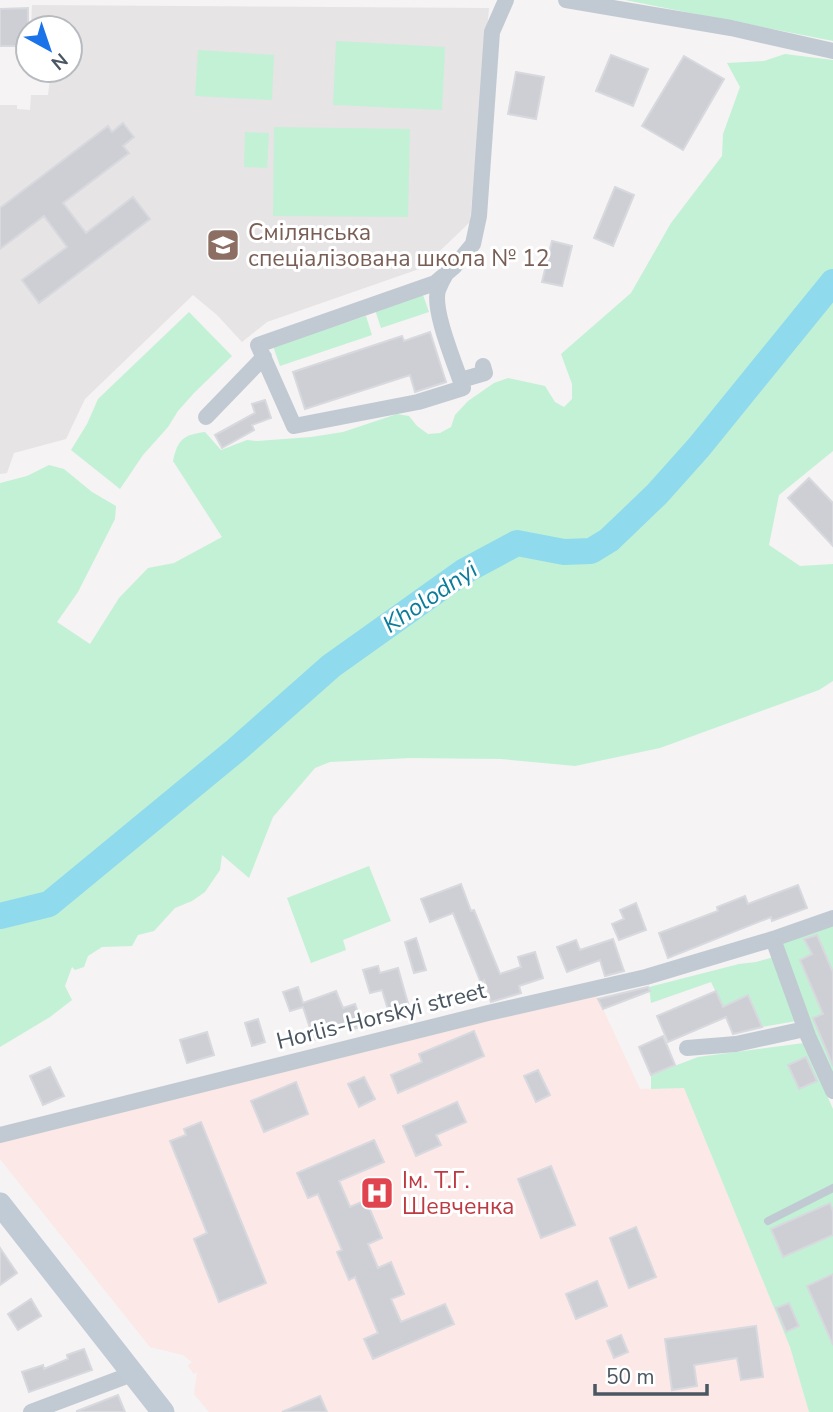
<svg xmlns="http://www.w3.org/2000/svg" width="833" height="1412" font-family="'Nunito Sans',sans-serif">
<rect width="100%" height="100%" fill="#f5f3f3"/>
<!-- education -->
<path fill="#e6e4e5" d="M32 5 489 8 470 222 422 268 267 322 242 342 217 315 193 295 85 399 66 439 14 453 7 473 0 474V105H17V109L30 110 31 95H48L51 70H70V28H31Z"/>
<!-- medical -->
<path fill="#fce8e6" d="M596 994 640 1089 684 1088 790 1347 809 1412H209L194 1394 197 1372 194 1374 188 1366 192 1362 183 1355 150 1347 0 1159V1138Z"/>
<!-- green -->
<path fill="#c3f1d5" d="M625 0H833V41Z
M336 41 445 47 442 110 333 105Z
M198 50 274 55 272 100 195 96Z
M785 54 833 60V451L779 495 769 545 800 566 833 564V681L819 690 660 748 575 766 501 759 410 758 330 762 315 768 273 817 249 878 222 855 220 870 205 892 192 901 175 908 154 931 138 935 132 946 102 947 88 956 84 967 75 970 72 967 65 986 72 1000 50 1017 0 1047V483L27 476 49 465 64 469 92 492 116 506 115 519 78 592 57 622 90 644 119 598 148 568 174 563 222 537 173 461C178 439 183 435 205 432L221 450 247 440 257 441 311 437 343 432 397 414 409 416 417 426 428 434 440 433 451 427 455 415 468 401 494 383 508 378 545 386 555 402 564 407 572 399V384L561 354 631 293 671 223 722 156 723 134 740 87 727 63 764 61Z
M274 127 410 129 408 217 273 216Z
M245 132 269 133 267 168 244 167Z
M423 295 429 312 381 328 375 310Z
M189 312 232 356 194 393 178 411 168 427 143 455 120 489 71 450 87 424 98 399Z
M366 316 372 335 280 366 273 346Z
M369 866 391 921 343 940 346 950 311 963 287 898Z
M833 918V1091L802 1020 762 1027 749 996 723 1007 711 982 651 1003 649 987 739 964 756 962 778 956 773 939Z
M804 1043 833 1109V1412H809L790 1347 684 1088 651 1089V1075L698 1057Z"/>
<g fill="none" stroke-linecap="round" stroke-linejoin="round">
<!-- river -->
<path stroke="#90daee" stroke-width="26" d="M0 916 49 904 236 750 331 666 463 572 517 543 564 552 591 551 609 540 657 494 699 447 833 282"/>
</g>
<!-- building -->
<path fill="#cdcfd5" stroke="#d7d9de" stroke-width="2" d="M28 8V46H0V9Z
M611 55 648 69 633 106 596 91Z
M684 56 724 79 683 150 642 126Z
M516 72 544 77 536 119 508 114Z
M123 123 134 137 123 146 129 153 63 203 86 233 133 197 150 219 39 303 22 280 67 247 44 216 0 249V208L108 126 112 132Z
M615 187 634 195 613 246 594 238Z
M552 241 572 246 562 286 542 282Z
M430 332 446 382 415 392 410 375 305 409 293 372 402 336 404 341Z
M265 400 271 418 252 425 254 430 222 448 215 435 255 413 252 404Z
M809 478 833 503V546L788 498Z
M461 884 471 911 474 910 500 974 521 967 518 957 535 952 543 978 519 986 521 993 491 1002 484 980 481 983 453 913 430 922 421 899Z
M798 885 807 908 772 921 771 917 668 958 659 933 718 911 717 907 745 896 748 904Z
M636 903 646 930 619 940 612 924 624 919 620 910Z
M817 935 833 972V1066L813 1018 823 1014 800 960 812 954 804 939Z
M416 938 426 970 414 973 405 942Z
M613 939 624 971 605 976 600 960 567 972 557 947 576 940 580 950Z
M378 966 380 973 398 968 409 1007 389 1013 382 990 370 993 363 970Z
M298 987 303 1003 336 991 343 1008 355 1004 363 1026 348 1031 346 1028 314 1040 303 1007 290 1011 283 992Z
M648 987 650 991 603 1009 598 999Z
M716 991 723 1007 748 995 762 1027 733 1034 726 1017 668 1042 657 1016Z
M258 1019 265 1042 252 1046 245 1023Z
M474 1031 484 1056 398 1093 391 1075 422 1062 419 1054Z
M207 1032 214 1055 187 1063 180 1040Z
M663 1036 675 1065 651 1075 639 1047Z
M806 1057 817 1081 799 1089 788 1065Z
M50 1067 64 1096 43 1105 30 1076Z
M538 1070 550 1095 536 1102 524 1076Z
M364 1077 375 1099 359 1107 348 1084Z
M296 1082 308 1114 264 1132 251 1101Z
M457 1102 466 1122 436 1135 441 1145 416 1156 403 1126Z
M201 1122 266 1283 219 1302 194 1239 207 1233 170 1141 186 1135 184 1129Z
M374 1140 384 1162 339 1181 350 1207 366 1200 382 1238 368 1244 378 1268 391 1262 404 1294 391 1299 401 1322 445 1304 454 1324 373 1359 364 1339 378 1333 355 1277 349 1280 337 1252 342 1250 318 1194 308 1198 297 1173Z
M551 1166 575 1225 541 1238 518 1179Z
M830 1203 833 1211V1235L783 1257 771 1229Z
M636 1227 656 1277 629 1288 610 1238Z
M0 1248 17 1273 0 1285Z
M833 1274V1345L807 1286Z
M597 1281 607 1306 576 1319 566 1294Z
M31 1299 41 1316 18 1330 8 1314Z
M789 1303 799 1326 786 1332 776 1308Z
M756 1326 763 1377 741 1380 737 1358 694 1365 697 1386 672 1390 665 1339Z
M621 1335 628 1352 614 1358 607 1341Z
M84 1349 92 1370 29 1392 22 1372 43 1365 44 1369 68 1359 67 1355Z
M118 1395 125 1412H77V1411Z
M320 1396 327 1412H282Z"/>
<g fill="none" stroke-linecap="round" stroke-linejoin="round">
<!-- service -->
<path stroke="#c1cad2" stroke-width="8" d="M768 1221 833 1188"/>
<!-- minor -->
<path stroke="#c1cad2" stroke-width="16" d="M566 0 731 28 833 51
M446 274C443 279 440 285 438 290 432 311 456 366 463 388L418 402 294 426 258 345 435 283 454 267 473 244 479 216 492 32 506 0
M461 380 485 373 483 366
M206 417 264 357
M773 939 808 1036 833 1091
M687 1048 736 1044 805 1029
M0 1135 488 1013 646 977 773 939 833 918
M31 1412 132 1374"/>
<!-- secondary -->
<path stroke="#c1cbd6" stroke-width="23" d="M0 1204 163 1412"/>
</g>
<!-- icons -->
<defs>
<symbol id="school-square" viewBox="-11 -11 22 22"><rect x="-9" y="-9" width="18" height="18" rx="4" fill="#8d6e63" stroke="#fff"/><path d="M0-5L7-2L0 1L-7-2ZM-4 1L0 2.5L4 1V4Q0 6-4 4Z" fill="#fff"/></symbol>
<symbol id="hospital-square" viewBox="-11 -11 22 22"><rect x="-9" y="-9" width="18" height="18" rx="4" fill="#e0444e" stroke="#fff"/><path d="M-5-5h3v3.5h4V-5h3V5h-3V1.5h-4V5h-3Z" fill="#fff"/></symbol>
</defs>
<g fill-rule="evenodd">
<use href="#school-square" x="204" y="226" width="38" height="38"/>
<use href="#hospital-square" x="358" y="1174" width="38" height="38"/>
</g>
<g text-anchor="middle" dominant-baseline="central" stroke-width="6" stroke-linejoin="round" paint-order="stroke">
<!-- education labels -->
<g font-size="23" fill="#785e54" stroke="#fff" text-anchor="start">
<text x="248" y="232">Смілянська<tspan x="248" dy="26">спеціалізована школа № 12</tspan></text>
</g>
<!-- street labels -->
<g font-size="23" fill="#4a5661" stroke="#fff">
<text transform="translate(381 1016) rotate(-14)">Horlis-Horskyi street</text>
</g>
<!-- health labels -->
<g font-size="23" fill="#be3a42" stroke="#fff" text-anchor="start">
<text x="402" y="1180">Ім. Т.Г.<tspan x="402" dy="26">Шевченка</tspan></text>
</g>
<!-- water labels -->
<g font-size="24" font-style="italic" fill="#0c7c9b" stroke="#fff">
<text transform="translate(430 597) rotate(-34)">Kholodnyi</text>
</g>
</g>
<!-- north arrow -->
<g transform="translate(49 49) rotate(140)"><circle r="33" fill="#ffffff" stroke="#b7bbc0" stroke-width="2"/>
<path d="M0-5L12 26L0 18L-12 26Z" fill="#1a73e8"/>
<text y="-10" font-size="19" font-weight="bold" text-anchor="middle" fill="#4a5661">N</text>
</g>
<!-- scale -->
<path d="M595 1384v10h112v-10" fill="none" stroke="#4a5661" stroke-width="3.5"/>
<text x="606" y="1384" font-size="21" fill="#4a5661" stroke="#ffffff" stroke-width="5" paint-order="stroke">50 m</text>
</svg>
